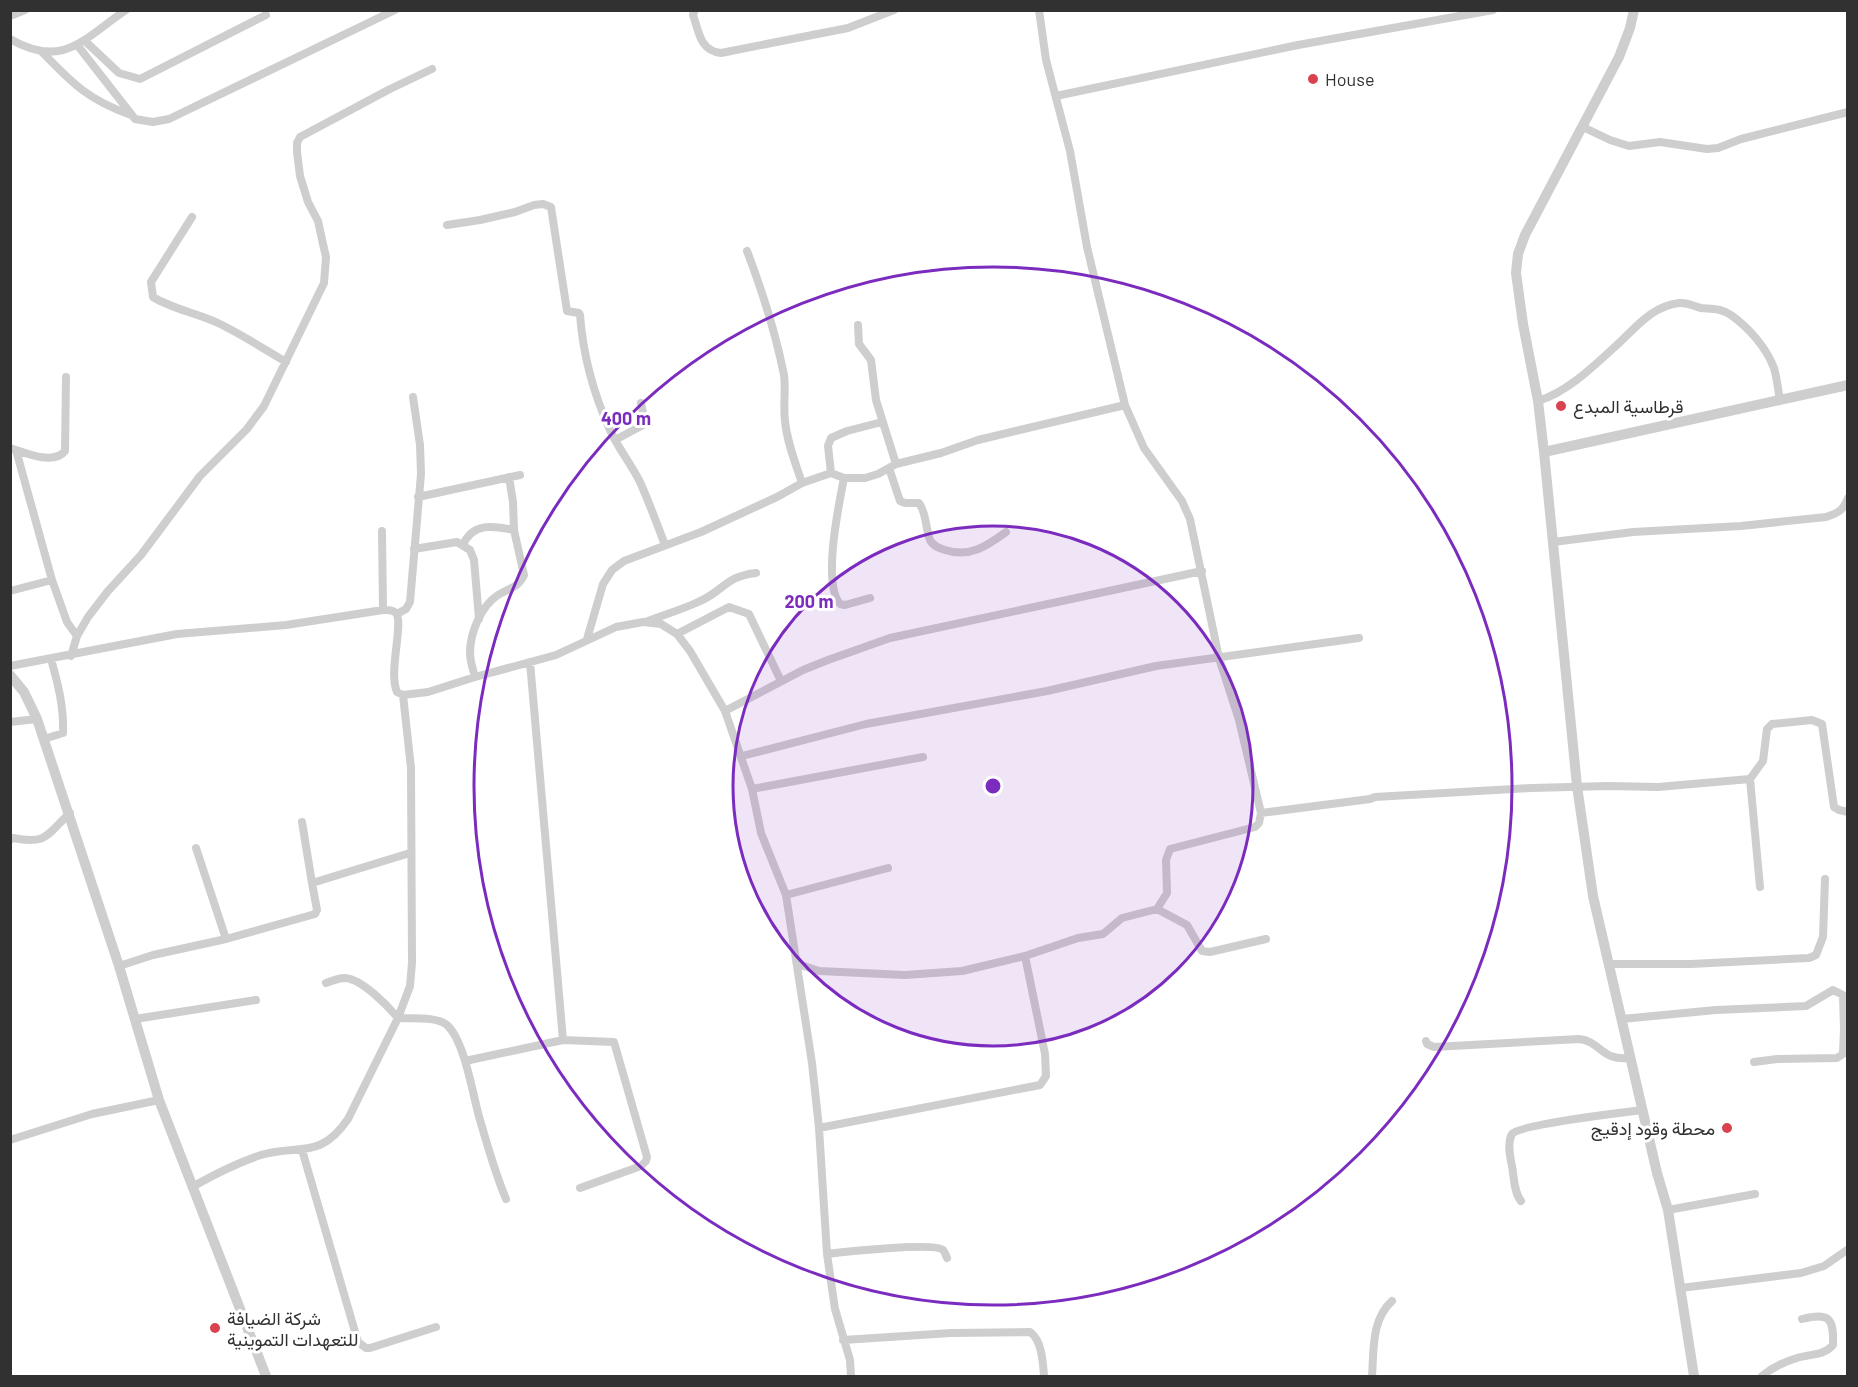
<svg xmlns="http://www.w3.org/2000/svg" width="1858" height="1387" font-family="Barlow,Vazirmatn,sans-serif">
<rect width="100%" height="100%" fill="#fff"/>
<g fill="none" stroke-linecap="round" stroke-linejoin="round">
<!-- minor -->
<path stroke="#cecece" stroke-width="8" d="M695 10 693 15C699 32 700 51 721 53L848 28 894 10
M1039 10 1046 60 1070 151 1087 247 1125 405 1144 448 1182 501 1190 519 1219 658 1239 720 1261 813
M10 16 25 10
M10 39C64 70 84 38 126 10
M85 41 119 73 140 79 266 15
M78 46 135 119 153 122 169 119 395 10
M41 51C72 83 88 100 131 115
M1056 96 1298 45 1493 10
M1583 127 1610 140 1629 146 1660 142 1707 149 1718 148 1741 139 1848 112
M192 217 151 282 153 297C172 309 197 313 218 323 241 334 264 349 286 362
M447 225 480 220 515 212 534 205 543 204 551 207 567 311 579 313 580 315C583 354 594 395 610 430 618 448 631 464 640 482 649 502 657 524 665 545
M747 251C763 293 775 330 784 375 786 390 783 405 785 421 787 442 795 462 802 483
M858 325 859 344 871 360 876 400 896 464
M1538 401C1568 392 1596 364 1619 343 1637 326 1653 306 1679 303 1688 302 1693 306 1701 308 1713 309 1720 308 1731 315 1749 328 1766 347 1774 368 1777 378 1778 390 1780 400
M615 440 643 425 645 422 641 403
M10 448 16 450 52 580 67 622 77 636
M16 450C30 455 55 464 65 451L66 377
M889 468 900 501 905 503H919C927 514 925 527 930 540 933 546 939 548 945 550 970 558 987 546 1006 532
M831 473 828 446 831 438 847 431 882 422
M844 478C839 504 822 583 840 604L845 605 870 598
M418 497 520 475
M382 531 383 610
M1553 542 1633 532 1741 526 1826 517C1838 513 1843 511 1848 498
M463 545C473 522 493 526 514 530
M414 549 457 542 470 550 474 560 479 619
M10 591 52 580
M397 614 406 609 410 602 421 474 420 445 413 397
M645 622C663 615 681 610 698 602 723 592 725 576 756 573
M677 634 729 607 749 614 781 681
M587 639 603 584 612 570 624 561 701 532 777 497 802 483 831 473 844 478H865L878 474 896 464 941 453 978 440 1125 405
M71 656 77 636 88 617 108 591 141 555 200 476 247 429 264 406 324 283 326 257 323 244 318 221 308 202 300 176 297 152V143L300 137 390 89 432 69
M530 662 563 1040
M10 666 177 634 286 625 383 610C387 610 392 609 396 613 404 623 388 672 397 692L403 695 428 692 475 677 556 655 616 627 643 622 661 624 677 634 690 651 725 711 752 789 761 833 786 895 812 1063 819 1128 827 1254 835 1309 850 1360 851 1376
M475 677C473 669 470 661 470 653 470 633 481 606 498 595 509 588 518 588 524 575L514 530 513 502 509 477
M725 711 803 670 828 660 890 638 1202 571
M10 722 37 719
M44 739 63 733C64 707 58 684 51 659
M742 756 866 724 1047 691 1156 666 1359 638
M1750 779 1760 887
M752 789 923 757
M302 822 312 883
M10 840 13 838C48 845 47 834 70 813
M196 848 226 939
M786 895 888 868
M1157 909 1187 925 1202 951 1210 952 1266 939
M798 964 819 971 905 975 962 971 1025 956 1078 938 1103 934 1122 918 1157 909 1167 893 1166 860 1170 849 1255 827 1259 823 1261 813 1370 799 1375 797 1531 788 1609 786 1658 787 1750 779 1763 761 1767 729 1772 724 1812 720 1822 724 1834 807 1839 810 1848 812
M1609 964H1691L1809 958 1816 955 1823 937 1825 879
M119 966 153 955 226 939 315 914 317 910 312 883 410 853
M326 983C331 981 339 978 345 978 362 979 388 1006 398 1018
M398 1018 410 986 412 963 411 768 403 695
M135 1019 256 1000
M1622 1019 1716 1010 1806 1006 1833 990 1843 995 1844 1029H1848
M1426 1041 1427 1044 1434 1047 1579 1039C1601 1041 1600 1061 1630 1058
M465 1061 563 1040 614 1042 647 1157 646 1161 641 1166 580 1188
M1754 1062 1777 1059 1837 1058 1843 1054 1844 1029
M819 1128 1040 1085 1046 1076 1045 1054 1025 956
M10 1140 92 1114 159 1100
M302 1150 358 1342 366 1348H370L436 1327
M192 1187C215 1174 236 1163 261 1155 299 1144 320 1160 348 1119L398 1018C412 1019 436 1016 447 1025 465 1041 473 1097 480 1120 488 1147 495 1173 506 1199
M1521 1201C1514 1193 1514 1177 1512 1166 1510 1157 1507 1143 1512 1134 1518 1125 1626 1112 1643 1110
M1668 1210 1755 1194
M827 1254C843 1252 934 1242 943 1250 945 1252 946 1256 947 1258
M1681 1288 1801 1273 1824 1266 1847 1250
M843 1340 951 1333 1030 1332C1042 1340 1043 1363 1044 1376
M1372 1376C1374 1350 1371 1320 1392 1301
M1762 1376C1773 1367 1783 1362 1797 1358 1809 1354 1824 1356 1833 1345 1834 1318 1829 1312 1802 1319"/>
<!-- tertiary -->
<path stroke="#cecece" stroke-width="10" d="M1634 10 1630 28 1619 57 1525 235 1518 254 1516 273 1523 324 1538 401 1544 452 1577 786 1593 896 1657 1173 1668 1210 1694 1376
M1544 452 1848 385
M10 675 24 692 37 719 119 966 159 1100 266 1376"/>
</g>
<!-- distance rings -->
<circle cx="993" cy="786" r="260" fill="#7b2cbf" fill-opacity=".12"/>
<g fill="none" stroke="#7b2cbf" stroke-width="3">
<circle cx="993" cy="786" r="260"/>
<circle cx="993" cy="786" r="519"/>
</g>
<!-- markers -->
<g fill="#d94350" stroke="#fff" stroke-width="2">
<circle cx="1313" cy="79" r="6"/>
<circle cx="1561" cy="406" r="6"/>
<circle cx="1727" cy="1128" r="6"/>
<circle cx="215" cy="1328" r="6"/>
</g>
<g text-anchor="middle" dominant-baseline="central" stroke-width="6" stroke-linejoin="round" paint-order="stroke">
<!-- poi labels -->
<g font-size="18" fill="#313131" stroke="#fff" text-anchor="start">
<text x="1325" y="79">House</text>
<text x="1573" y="406">قرطاسية المبدع</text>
<text x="1715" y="1128" text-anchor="end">محطة وقود إدقيج</text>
<text x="227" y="1318">شركة الضيافة<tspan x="227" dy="21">للتعهدات التموينية</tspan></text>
</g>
</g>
<circle cx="993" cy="786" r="9" fill="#7b2cbf" stroke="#fff" stroke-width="3"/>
<g font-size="18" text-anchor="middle" font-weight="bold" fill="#7b2cbf" stroke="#fff" stroke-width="6" stroke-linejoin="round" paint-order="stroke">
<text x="626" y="425">400 m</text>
<text x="809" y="608">200 m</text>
</g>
<!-- border -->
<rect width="1858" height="1387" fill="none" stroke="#313131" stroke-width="24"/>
</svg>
